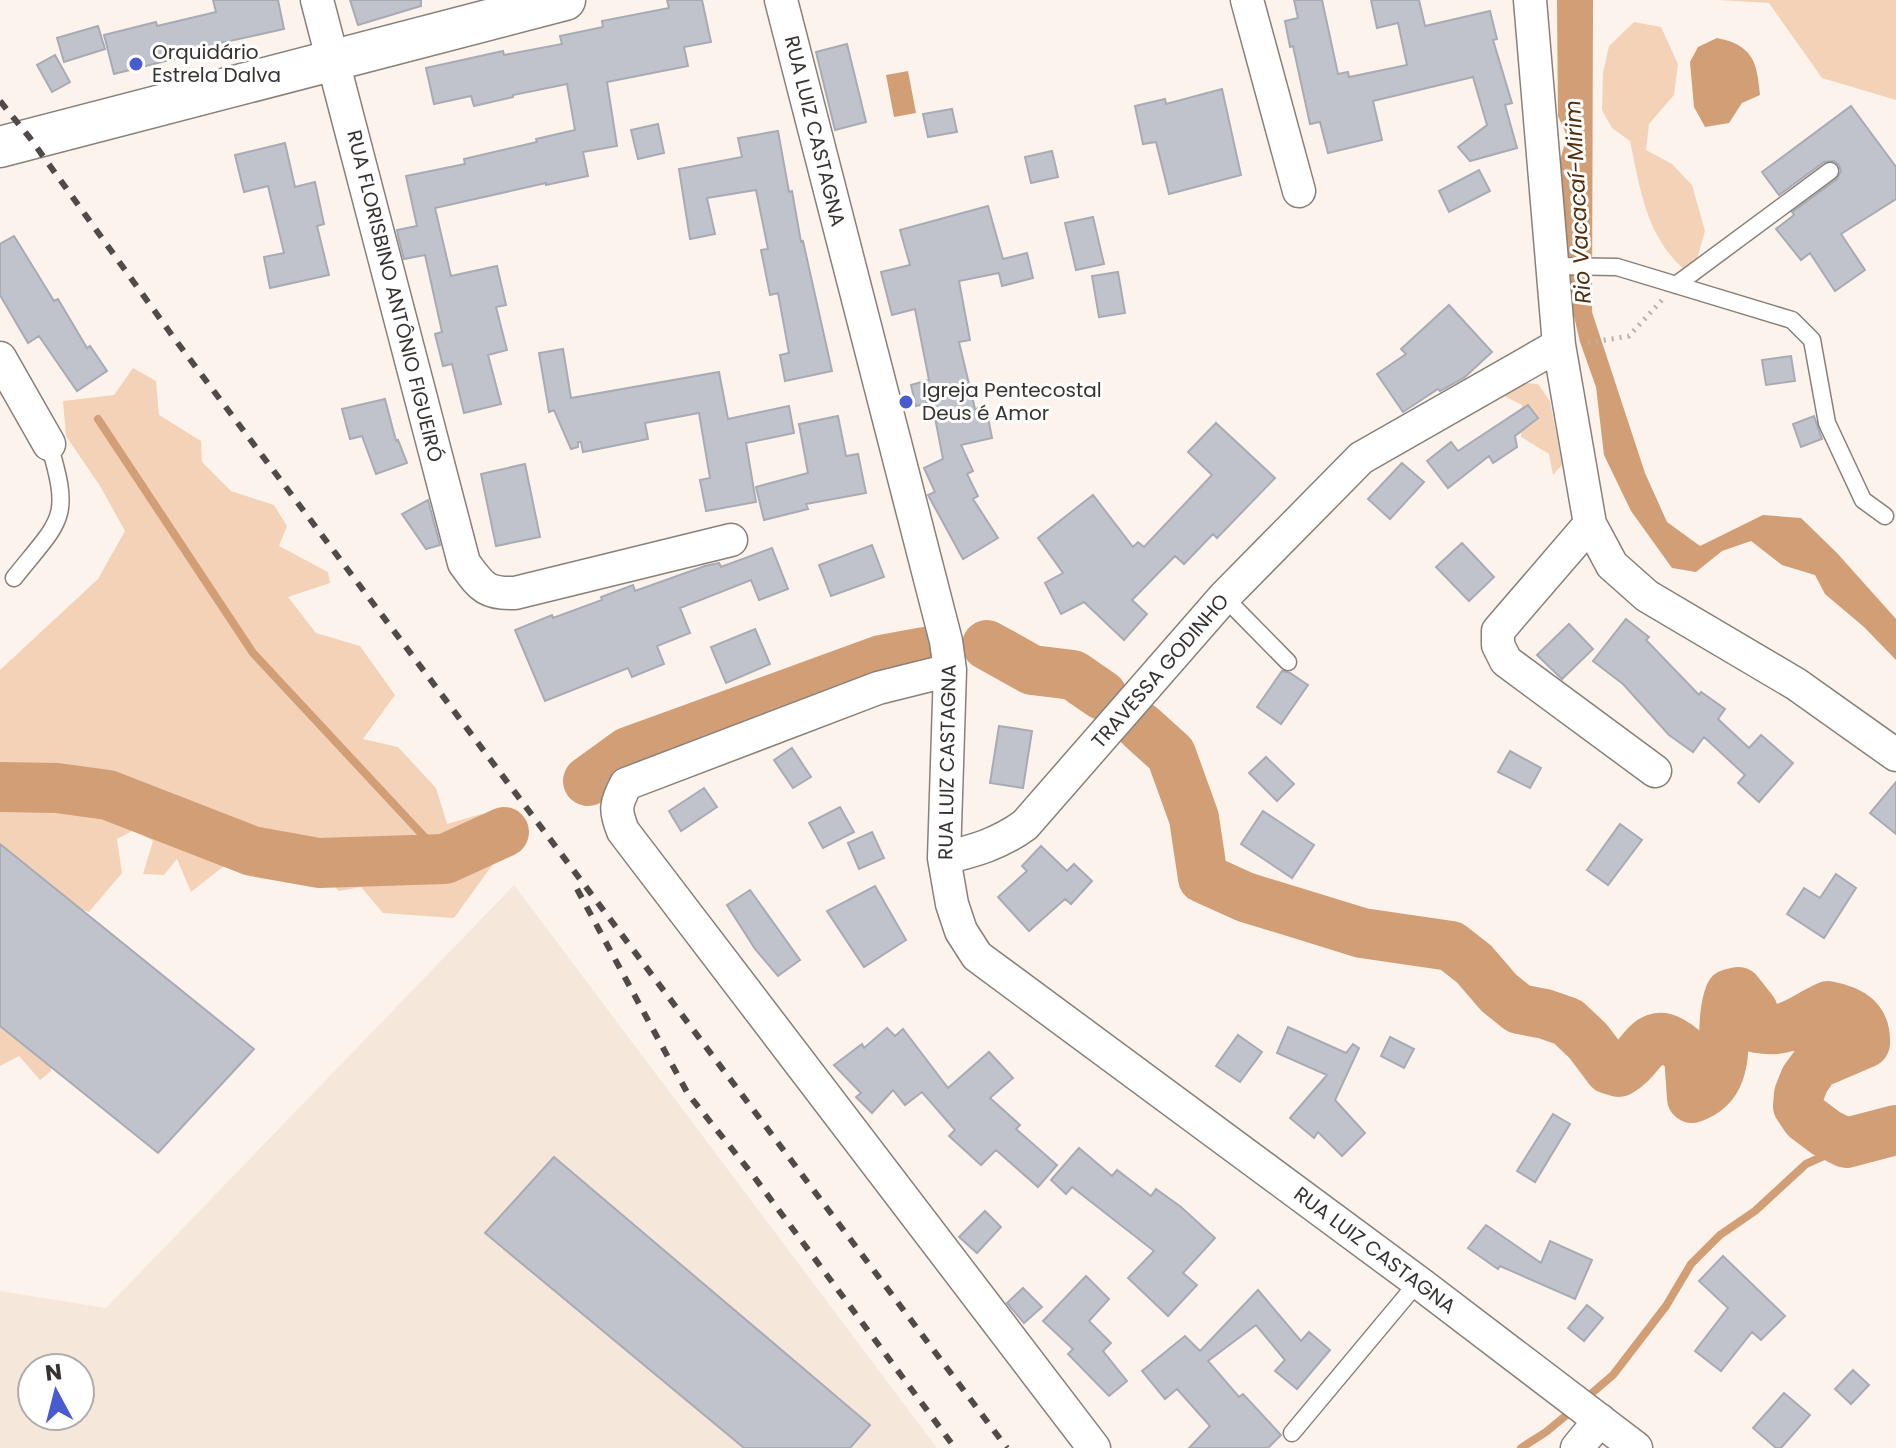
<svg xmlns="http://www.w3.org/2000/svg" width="1896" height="1448" font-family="Poppins,sans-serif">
<rect width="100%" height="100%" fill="#fcf3ec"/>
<!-- built -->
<path fill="#f6e7db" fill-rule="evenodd" d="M514 885 937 1448H0V1291L106 1308ZM32 1368H80V1416H32Z"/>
<!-- green -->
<path fill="#f3d2b8" d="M1719 0H1896V100L1822 78 1769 3Z
M1634 22 1661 27 1678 64 1674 95 1649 124 1646 150 1672 164 1692 185 1705 231 1695 266 1685 270C1646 237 1640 188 1630 141L1612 128 1602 110 1603 73 1609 46Z
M133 368 156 381 159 415 201 441 202 462 231 491 274 505 287 526 279 546 328 572 330 583 288 597 316 633 360 646 395 695 363 739 398 747 436 788 447 824 481 814 499 826 504 849 454 918 383 913 361 887 339 891 310 862 294 875 224 866 191 892 177 859 164 875 143 874 153 841 134 830 117 839 122 873 89 912 39 895 0 920V670L98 579 125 531 100 486 66 436 63 401 114 395Z
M1517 382 1538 384 1550 401 1562 465 1553 475 1549 454 1521 437 1522 405 1502 395Z
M0 994 52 1037 51 1071 40 1080 19 1056 0 1066Z"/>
<!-- water -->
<path fill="#d19e75" d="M1557 0H1593L1592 312 1645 473 1667 522 1700 546 1763 515 1801 518 1837 553 1896 619V660L1864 627 1825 594 1815 575 1782 565 1751 541 1722 551 1696 572 1672 568 1631 511 1604 455 1596 387 1580 342 1566 282 1563 198 1559 164 1567 136 1558 116Z
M1717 38C1753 45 1757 62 1760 95L1742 103 1729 123 1705 127 1694 107 1690 62 1698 47Z
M908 71 916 113 894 117 886 75Z"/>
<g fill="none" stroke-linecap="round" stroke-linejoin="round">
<!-- stream -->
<path stroke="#d19e75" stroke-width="8" d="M98 419 253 653 445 859
M1585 1399 1613 1375 1666 1306 1691 1264 1720 1235 1755 1211 1806 1164 1859 1140
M1521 1448 1546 1432 1575 1408"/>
<!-- river -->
<path stroke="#d19e75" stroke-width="50" d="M987 645 1032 670 1073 675 1102 695
M1141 727 1171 754 1194 818 1203 878 1245 897 1362 933 1451 946 1474 964 1499 993 1519 1009 1545 1014 1568 1022 1588 1041 1609 1069 1619 1072C1647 1057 1648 1014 1689 1055L1692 1098C1738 1082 1716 1030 1730 994L1738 992 1753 1011 1757 1028C1790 1034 1801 1018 1828 1006 1850 1010 1866 1019 1865 1043L1816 1064 1805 1079 1799 1094 1798 1106 1806 1118 1826 1133 1846 1143 1896 1130
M588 781 628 752 881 660 924 652
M0 787 57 788 108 795 252 851 319 863 445 859 504 832"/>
</g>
<!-- building -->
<path fill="#c0c3cc" stroke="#a8abb4" stroke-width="2" d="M213 0H278L284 29 216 44 217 48 114 74 104 35 156 22 157 26 216 12Z
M350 0H421V6L358 25Z
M667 0H702L711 42 684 47 688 66 607 82 617 146 583 152 588 176 546 185V183L435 208 451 276 497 266 506 305 496 307 507 350 488 355 501 404 464 413 452 364 443 366 435 334 442 332 425 255 404 259 399 240 397 230 417 226 406 176 465 164 464 159 537 142 536 139 575 130 567 84 513 95V97L474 106 471 96 434 104 426 68 503 51 504 55 562 44 560 36 603 27 602 21 669 8Z
M1294 0H1322L1338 74 1348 72 1349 77 1407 65 1398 23 1377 28 1371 0H1419L1425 26 1490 11 1497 39 1493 40 1512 103 1505 105 1517 148 1470 161 1458 147 1487 125 1473 77 1373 101 1382 140 1328 153 1320 122 1310 124 1293 46 1290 47 1285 21 1298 18Z
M98 26 105 49 64 62 57 38Z
M847 44 866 122 835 130 816 52Z
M55 55 70 82 52 92 37 65Z
M1222 89 1241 175 1169 194 1156 142 1143 144 1135 106 1165 99 1166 104Z
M1851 106 1896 167V199L1841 234 1865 270 1835 291 1810 253 1801 260 1776 229 1794 215 1792 212 1837 179 1841 171 1839 165 1834 161 1824 162 1779 195 1762 172Z
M952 109 957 132 928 137 923 114Z
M658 124 664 153 638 159 631 130Z
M778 131 789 192 792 191 801 242 803 241 832 371 785 381 780 355 789 353 778 293 770 295 761 250 768 249 756 190 707 198 715 234 690 239 679 169 742 157 738 138Z
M285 143 295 187 315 182 324 224 317 226 329 275 270 288 264 257 284 253 268 186 244 192 235 155Z
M1052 151 1058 177 1031 183 1025 157Z
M1479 170 1490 191 1449 212 1439 191Z
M988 206 1003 259 1027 253 1033 278 1002 286 999 273 959 281 970 340 959 342 975 409 986 407 992 438 961 445 973 471 967 474 978 496 973 499 998 538 963 559 928 495 935 492 924 468 943 459 932 402 916 406 911 385 929 380 915 309 892 315 881 272 910 265 900 230Z
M1093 217 1104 264 1076 270 1065 223Z
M14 236 54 301 58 299 87 348 90 346 107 371 77 391 39 336 28 343 0 295V244Z
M1118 272 1125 313 1099 317 1092 276Z
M1449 305 1492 352 1465 377 1440 391 1438 389 1403 412 1377 374 1406 354 1401 349Z
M563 349 571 398 719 372 728 419 789 406 794 433 746 443 756 502 706 511 700 480 710 478 699 413 645 423 648 439 583 452 581 442H578V447L571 449 554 410 549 412 539 353Z
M1791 356 1795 381 1766 385 1762 360Z
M385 399 396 441 398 440 407 463 376 474 362 436 350 439 342 409Z
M1528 405 1538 418 1515 436 1517 447 1493 463 1489 456 1448 488 1427 461 1451 442 1458 451Z
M838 416 846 456 858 454 866 493 806 504 808 509 764 520 756 487 808 473 799 424Z
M1814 416 1822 439 1801 447 1793 424Z
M1216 423 1275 478 1217 538 1213 534 1184 564 1175 556 1132 600 1147 614 1124 640 1084 602 1061 614 1045 583 1063 573 1038 538 1093 495 1133 547 1138 542 1144 547 1212 475 1188 452Z
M1402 463 1424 482 1390 519 1368 499Z
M525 464 540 537 496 546 481 474Z
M428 500 440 545 426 549 402 514Z
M1462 543 1494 577 1469 601 1436 567Z
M872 545 884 577 831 596 819 565Z
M772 548 788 589 759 600 751 580 680 608 690 633 657 646 664 664 632 677 628 668 545 701 515 630 552 615 553 618 602 600 601 597 633 585 635 591 705 566 719 563 721 567Z
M1626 619 1649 637 1646 640 1699 695 1701 692 1725 709 1718 719 1749 748 1761 735 1793 763 1759 802 1738 783 1745 775 1704 737 1693 752 1669 735 1623 684 1593 661Z
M1569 624 1593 649 1562 679 1537 655Z
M755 629 770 664 726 683 711 647Z
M1282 671 1290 673 1308 685 1281 724 1257 707Z
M999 726 1032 731 1023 788 990 783Z
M792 748 811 777 793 788 774 760Z
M1510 751 1541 768 1530 788 1498 772Z
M1266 757 1294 784 1277 801 1249 773Z
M1896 782V834L1870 813Z
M704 788 717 807 681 831 669 811Z
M840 807 854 832 823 848 809 823Z
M1263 811 1314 845 1292 878 1241 844Z
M1620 824 1642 840 1608 885 1587 870Z
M872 832 884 858 859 869 848 843Z
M0 844 254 1049 158 1153 0 1026Z
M1041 846 1067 871 1074 864 1092 881 1071 904 1065 899 1029 931 998 897 1027 871 1022 866Z
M1836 874 1856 888 1824 938 1787 914 1804 888 1820 898Z
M875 886 906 940 864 967 827 911Z
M750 890 800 960 778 976 755 949 727 905Z
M1288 1027 1346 1053 1353 1044 1359 1048 1335 1100 1365 1133 1342 1156 1318 1132 1314 1138 1290 1118 1327 1075 1277 1053Z
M887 1028 895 1036 903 1029 948 1088 989 1052 1013 1078 990 1098 1020 1125 1016 1129 1057 1165 1038 1187 996 1150 981 1165 949 1136 955 1130 922 1092 905 1105 893 1090 872 1113 856 1097 861 1093 834 1065 862 1044 864 1048Z
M1238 1035 1262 1052 1240 1082 1216 1066Z
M1390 1037 1414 1049 1404 1068 1381 1056Z
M1553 1114 1570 1124 1535 1182 1517 1171Z
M1079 1148 1112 1176 1117 1170 1151 1196 1156 1189 1181 1207 1215 1238 1183 1273 1197 1285 1168 1316 1128 1278 1154 1251 1072 1187 1066 1194 1051 1180Z
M554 1157 870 1425 850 1448H744L485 1233Z
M985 1211 1001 1227 977 1253 959 1237Z
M1486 1225 1541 1263 1550 1241 1592 1260 1575 1299 1500 1266 1498 1269 1468 1248Z
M1723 1256 1785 1316 1761 1340 1752 1332 1721 1371 1695 1351 1728 1308 1699 1281Z
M1086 1276 1109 1299 1089 1321 1111 1343 1103 1351 1127 1381 1109 1396 1068 1354 1073 1349 1043 1321Z
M1023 1288 1042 1307 1024 1323 1007 1303Z
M1258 1290 1301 1341 1309 1332 1330 1350 1297 1389 1275 1371 1285 1360 1256 1325 1208 1361 1239 1397 1243 1394 1281 1435 1268 1448H1189L1210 1426 1177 1389 1165 1399 1142 1371 1185 1336 1200 1351Z
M1587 1305 1603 1318 1584 1341 1568 1328Z
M1853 1370 1869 1385 1851 1404 1835 1389Z
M1784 1393 1810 1415 1781 1448H1776L1753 1428Z"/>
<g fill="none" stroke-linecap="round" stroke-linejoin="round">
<defs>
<path id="service" d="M1553 266 1617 267 1792 320 1812 340 1827 423 1863 500 1885 516
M1676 285 1830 171
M14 578C61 519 72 520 49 444
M1224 597 1288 662
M1292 1433 1418 1282"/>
<path id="minor" d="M317 0 464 563C481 586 485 594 515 593L731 540
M781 0 946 641 950 670 944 858 952 904 961 931 977 956 1418 1282 1636 1448
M1247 0 1299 191
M1530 0 1559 345 1590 524 1612 565 1647 596 1796 684 1896 755
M0 358 49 444
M1590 524 1498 631V645L1506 661 1655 771
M950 670 878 688 626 784C616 804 614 809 623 831L1094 1448
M944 858C974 851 999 844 1025 825L1224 597 1361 458 1559 345
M1577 1448 1600 1420"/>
<path id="tertiary" d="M0 147 565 0"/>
</defs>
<!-- service casing -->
<use href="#service" stroke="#88807a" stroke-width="19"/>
<!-- minor casing -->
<use href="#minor" stroke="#88807a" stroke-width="35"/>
<!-- tertiary casing -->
<use href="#tertiary" stroke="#88807a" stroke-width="43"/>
<!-- path -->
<path stroke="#b8b1ac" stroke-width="5" stroke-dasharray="2 6" stroke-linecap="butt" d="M1588 343 1629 336 1662 300"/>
<!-- service -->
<use href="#service" stroke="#fff" stroke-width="16"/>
<!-- minor -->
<use href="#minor" stroke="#fff" stroke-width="32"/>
<!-- tertiary -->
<use href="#tertiary" stroke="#fff" stroke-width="40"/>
<!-- rail -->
<path stroke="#504b48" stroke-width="6" stroke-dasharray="10 10" stroke-linecap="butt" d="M0 101 30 138 174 338 1007 1448
M577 889 688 1094 752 1174 955 1448"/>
</g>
<!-- markers -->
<g fill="#485bd0" stroke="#fff" stroke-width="3">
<circle cx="136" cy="64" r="8"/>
<circle cx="906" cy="402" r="8"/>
</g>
<g text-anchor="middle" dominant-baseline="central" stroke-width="6" stroke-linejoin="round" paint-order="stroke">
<!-- poi labels -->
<g font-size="20" fill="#363230" stroke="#fff" text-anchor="start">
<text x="152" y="52">Orquidário<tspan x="152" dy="23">Estrela Dalva</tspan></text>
<text x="922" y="390">Igreja Pentecostal<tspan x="922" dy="23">Deus é Amor</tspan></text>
</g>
<!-- street labels -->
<g font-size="20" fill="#363230" stroke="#fff">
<text transform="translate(815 131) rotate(76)">RUA LUIZ CASTAGNA</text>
<text transform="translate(395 296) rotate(76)">RUA FLORISBINO ANTÔNIO FIGUEIRÓ</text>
<text transform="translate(1160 671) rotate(-49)">TRAVESSA GODINHO</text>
<text transform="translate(947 762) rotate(-89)">RUA LUIZ CASTAGNA</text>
<text transform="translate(1375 1250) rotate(37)">RUA LUIZ CASTAGNA</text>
</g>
<!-- water labels -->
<g font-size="22" font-style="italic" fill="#512f0e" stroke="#fff">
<text transform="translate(1578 202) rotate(-93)">Rio Vacacaí-Mirim</text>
</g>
</g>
<!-- north arrow -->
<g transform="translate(56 1392) rotate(353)"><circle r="38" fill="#ffffff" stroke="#afadac" stroke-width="2"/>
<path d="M0-6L14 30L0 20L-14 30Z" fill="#485bd0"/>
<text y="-12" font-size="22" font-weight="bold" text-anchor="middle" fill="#363230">N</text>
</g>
</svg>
